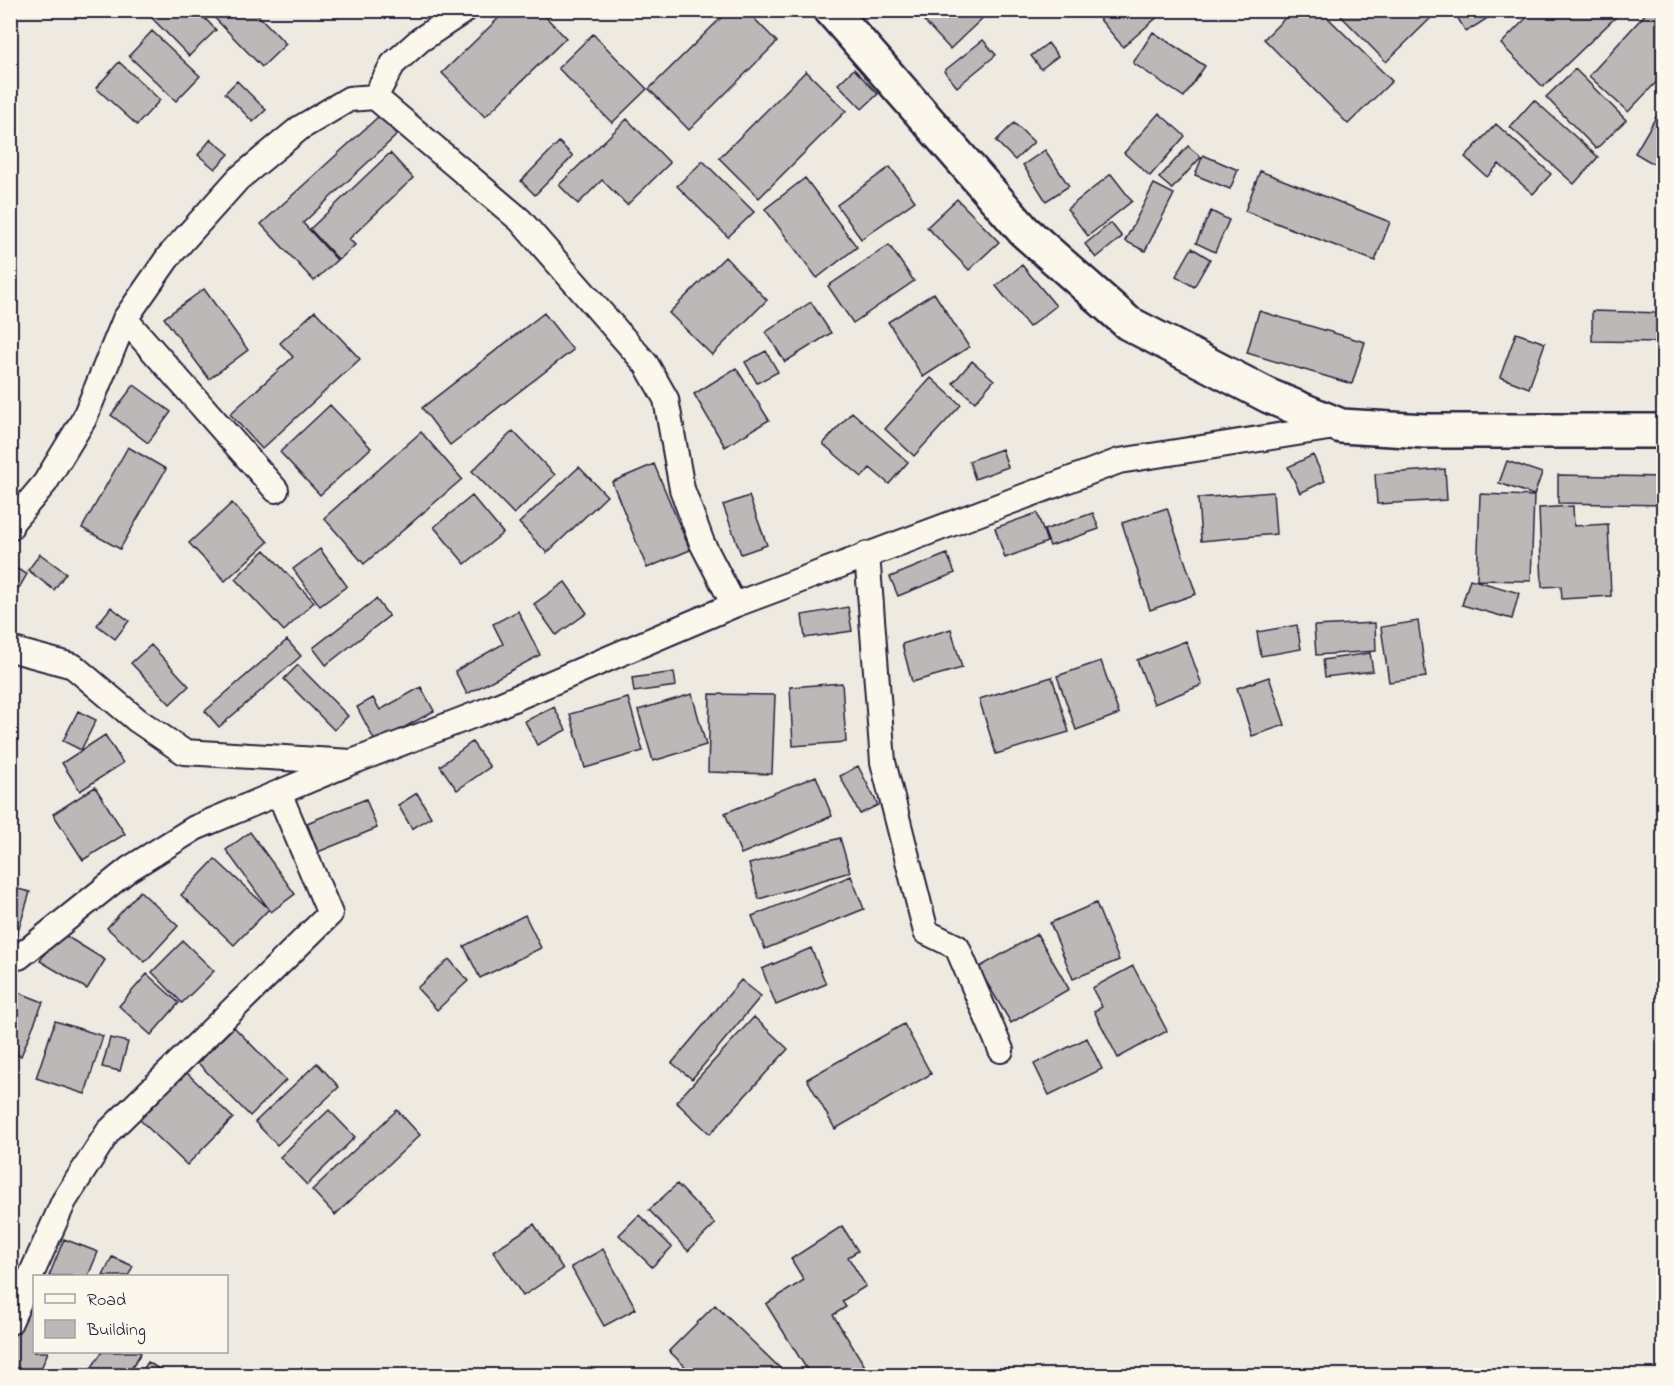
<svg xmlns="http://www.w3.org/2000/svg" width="1674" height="1386" font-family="'Indie Flower',sans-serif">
<rect width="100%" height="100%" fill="#eeeae2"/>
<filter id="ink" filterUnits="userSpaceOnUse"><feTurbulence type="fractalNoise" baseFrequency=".0167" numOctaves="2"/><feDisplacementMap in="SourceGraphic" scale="12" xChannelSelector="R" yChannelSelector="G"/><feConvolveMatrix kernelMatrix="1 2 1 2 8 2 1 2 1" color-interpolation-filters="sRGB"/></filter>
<g filter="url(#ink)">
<!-- building -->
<path fill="#bcb8b8" stroke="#22223b" stroke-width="1.5" d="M95 10H108L102 17Z
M152 10H197L216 30 189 56 148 14Z
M207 10H253L286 44 262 67Z
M507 10H539L566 38 485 117 442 73Z
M729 10H746L777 42 689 130 649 89Z
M914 10H991L950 49Z
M1092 10H1160L1162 13 1123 47Z
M1293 10H1320L1392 81 1348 124 1264 39Z
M1346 10H1429L1434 15 1386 62 1341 16Z
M1453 10H1500L1466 32Z
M1534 10H1620L1621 12 1543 87 1501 44Z
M1649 10H1653L1664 20V74L1628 112 1589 76Z
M152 31 200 76 176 101 129 56Z
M1153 32 1205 66 1184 97 1133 63Z
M593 34 647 89 612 123 558 68Z
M983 40 996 55 957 87 944 71Z
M1048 43 1058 56 1041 69 1031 56Z
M119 62 160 100 137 125 96 88Z
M854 69 878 94 862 109 838 84Z
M1575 69 1626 120 1596 149 1546 97Z
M806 71 846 111 759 198 719 158Z
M237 81 266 110 253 122 225 93Z
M1534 100 1598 157 1574 184 1510 127Z
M1663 105H1664V170L1635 153Z
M1159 113 1185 136 1150 176 1124 153Z
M379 116 397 135 303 223 337 260 314 281 261 224Z
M627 119 670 163 627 205 602 180 578 204 559 185Z
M1014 123 1034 142 1015 160 996 141Z
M1496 124 1551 174 1533 194 1499 164 1487 177 1465 157Z
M211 139 229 154 215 169 198 155Z
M559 142 573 156 535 195 521 181Z
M1188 146 1201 157 1172 189 1159 178Z
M1045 150 1069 186 1046 201 1023 165Z
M390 153 413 178 349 239 355 245 339 260 310 229Z
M1203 155 1238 170 1230 189 1195 175Z
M703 161 754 212 728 237 677 186Z
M890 167 915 201 861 239 837 205Z
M1260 171 1390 222 1375 261 1245 211Z
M1111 174 1132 201 1088 236 1067 209Z
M805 178 857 247 817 278 765 209Z
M1154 184 1174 194 1145 251 1125 241Z
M957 199 999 242 969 270 927 227Z
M1211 211 1229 220 1215 252 1196 243Z
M1111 223 1122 237 1096 258 1085 244Z
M889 245 914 281 853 323 828 286Z
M1192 248 1210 259 1194 287 1176 276Z
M725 257 767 300 712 355 669 313Z
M1022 265 1056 306 1029 327 996 286Z
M204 289 248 350 209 379 164 318Z
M934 293 969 347 923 377 888 322Z
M811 302 831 333 785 362 766 332Z
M315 311 360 359 262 449 230 414 293 357 280 343Z
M1259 311 1365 342 1352 384 1247 353Z
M1592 311 1664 313V342L1592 341Z
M544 313 573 350 450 445 422 408Z
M1516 333 1545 343 1529 388 1500 377Z
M766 351 778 372 757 383 745 362Z
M972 361 994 380 975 402 953 383Z
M736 368 769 420 725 447 694 394Z
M931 378 961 405 914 456 885 429Z
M134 385 171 412 148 443 111 415Z
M330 405 371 448 320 495 280 452Z
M852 412 908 462 889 484 870 468 862 477 823 444Z
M513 431 555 475 514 514 472 471Z
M421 432 462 479 364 564 324 518Z
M128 447 166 469 120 549 82 528Z
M1002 449 1008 467 975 479 969 461Z
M1313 455 1325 481 1300 493 1288 467Z
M1507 461 1542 473 1534 495 1499 483Z
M654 464 690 550 647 568 612 482Z
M579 467 607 496 547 553 519 523Z
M1445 469 1447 500 1377 504 1375 474Z
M1558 475 1664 477V505L1558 503Z
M1273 492 1276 534 1201 541 1198 498Z
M1480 494 1534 496 1531 581 1477 580Z
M472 496 503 533 465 564 434 527Z
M749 496 767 545 741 554 723 505Z
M232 503 268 542 225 581 189 543Z
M1573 506 1574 526 1608 524 1611 596 1562 599 1561 586 1542 587 1539 508Z
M1167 508 1196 594 1150 610 1122 523Z
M1037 513 1047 542 1005 558 995 528Z
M1093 513 1099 529 1050 546 1044 530Z
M320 549 347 586 320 606 293 569Z
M265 550 314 602 284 631 235 579Z
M40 554 66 573 54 590 28 570Z
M947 554 955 573 898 596 890 577Z
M15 568 27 574 19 588 10 583Z
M1470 579 1519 593 1512 619 1462 605Z
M565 582 587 613 556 635 534 604Z
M376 599 389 616 326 665 313 648Z
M111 607 129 621 115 639 97 625Z
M848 607 852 631 805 638 802 615Z
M518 611 540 655 467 694 455 671 503 644 493 624Z
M1418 621 1426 677 1389 682 1381 627Z
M1375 623 1376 651 1316 655 1314 626Z
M1297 625 1301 649 1261 656 1257 632Z
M951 629 962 668 912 682 902 644Z
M287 640 301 656 219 727 205 711Z
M1186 641 1202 685 1154 704 1137 660Z
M151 645 189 686 170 704 131 663Z
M1370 653 1373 671 1325 677 1323 660Z
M1101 661 1119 714 1076 730 1057 676Z
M298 665 348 716 334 730 284 679Z
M674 672 676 686 634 692 632 678Z
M1052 677 1069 732 996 754 979 699Z
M1269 677 1285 725 1252 736 1237 688Z
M842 683 846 742 793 746 790 687Z
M421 687 434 711 376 743 357 707 373 698 380 710Z
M692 694 706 745 653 761 638 710Z
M710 694 775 695 772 774 708 772Z
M628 698 643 751 585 768 570 714Z
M554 707 566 730 537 745 525 721Z
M78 711 96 720 81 750 63 741Z
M105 735 123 763 80 791 62 763Z
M472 742 490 767 457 790 440 766Z
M858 766 878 805 860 814 840 776Z
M816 776 832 816 741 854 725 813Z
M95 787 125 834 83 860 53 814Z
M417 793 431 817 412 829 398 805Z
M366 799 377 828 318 852 307 823Z
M10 827H13L15 866H10Z
M250 832 295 894 271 912 226 850Z
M840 838 850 872 759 899 749 864Z
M215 859 269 909 234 945 181 895Z
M851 876 864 909 765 949 752 916Z
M10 887 30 892 15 942 10 941Z
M140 891 178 926 145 962 107 928Z
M1096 903 1119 960 1073 979 1050 923Z
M525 915 541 948 480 978 464 946Z
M58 931 105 960 87 989 40 961Z
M1037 934 1069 989 1011 1023 978 968Z
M183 941 214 971 182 1003 152 972Z
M811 948 826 984 776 1005 762 969Z
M449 959 468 981 437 1010 417 988Z
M1133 966 1167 1031 1118 1058 1094 1011 1102 1007 1092 988Z
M147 974 179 1003 151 1035 119 1006Z
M741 980 761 996 692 1079 672 1063Z
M10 989 43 1002 21 1056 10 1052Z
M754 1017 788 1049 710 1134 676 1102Z
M55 1021 103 1036 85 1094 36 1078Z
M904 1024 931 1074 835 1129 807 1079Z
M234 1027 286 1080 250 1116 198 1063Z
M110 1038 128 1042 120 1071 102 1067Z
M1087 1038 1102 1069 1049 1095 1034 1064Z
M317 1063 339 1087 277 1145 255 1122Z
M186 1072 233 1118 187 1165 140 1120Z
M329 1110 355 1137 307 1185 280 1157Z
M397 1110 420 1135 335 1215 312 1190Z
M677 1184 715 1224 688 1251 649 1210Z
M639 1215 672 1247 652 1267 619 1235Z
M534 1224 563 1269 523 1296 493 1251Z
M842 1226 858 1251 848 1257 866 1286 842 1301 846 1307 833 1315 868 1371 861 1376H811L766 1304 804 1280 791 1259Z
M64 1239 98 1252 88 1276H49Z
M603 1249 636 1309 604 1326 571 1267Z
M112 1257 133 1266 128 1276H103Z
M715 1305 786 1374 784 1376H695L669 1351Z
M27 1307 34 1311V1352H48L38 1376H10V1345Z
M102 1352H139L141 1353 127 1376H86Z
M148 1362 170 1376H139Z"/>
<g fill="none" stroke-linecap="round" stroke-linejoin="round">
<defs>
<path id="street" d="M375 97 393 64 420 40 465 10
M125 319 276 490
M10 528 12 522 45 483 84 419 125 319 169 256 238 179 300 128 349 99 375 97 520 220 646 364 666 399 682 489 702 543 734 605
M867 554 883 762 926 932 957 947 1001 1050
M10 649 73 666 137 720 184 752 352 762 490 709 734 605 1119 461 1341 426
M10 956 19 957 129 869 195 828 347 764
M10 1322 64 1201 108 1132 330 914 279 793"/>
<path id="secondary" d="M831 10 1024 231 1128 323 1269 396 1341 426 1425 431H1664"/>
</defs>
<!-- street casing -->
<use href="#street" stroke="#22223b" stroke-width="28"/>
<!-- secondary casing -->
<use href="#secondary" stroke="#22223b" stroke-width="38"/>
<!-- street -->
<use href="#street" stroke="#fbf7ec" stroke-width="24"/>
<!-- secondary -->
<use href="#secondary" stroke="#fbf7ec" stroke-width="33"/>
</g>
</g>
<!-- margin -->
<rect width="1674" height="1386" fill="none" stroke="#fbf7ec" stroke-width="36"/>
<rect x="18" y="18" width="1638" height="1350" fill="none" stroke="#22223b" stroke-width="2" filter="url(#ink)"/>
<!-- legend -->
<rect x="33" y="1275" width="195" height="78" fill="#fbf7ec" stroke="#a4a2a5" stroke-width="1.5"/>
<rect x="45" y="1294" width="30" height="9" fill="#fbf7ec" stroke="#a4a2a5" stroke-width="1.5"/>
<text x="87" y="1305" font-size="18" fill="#22223b">Road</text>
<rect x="45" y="1320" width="30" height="18" fill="#bcb8b8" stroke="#a4a2a5" stroke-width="1.5"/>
<text x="87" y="1335" font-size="18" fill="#22223b">Building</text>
</svg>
